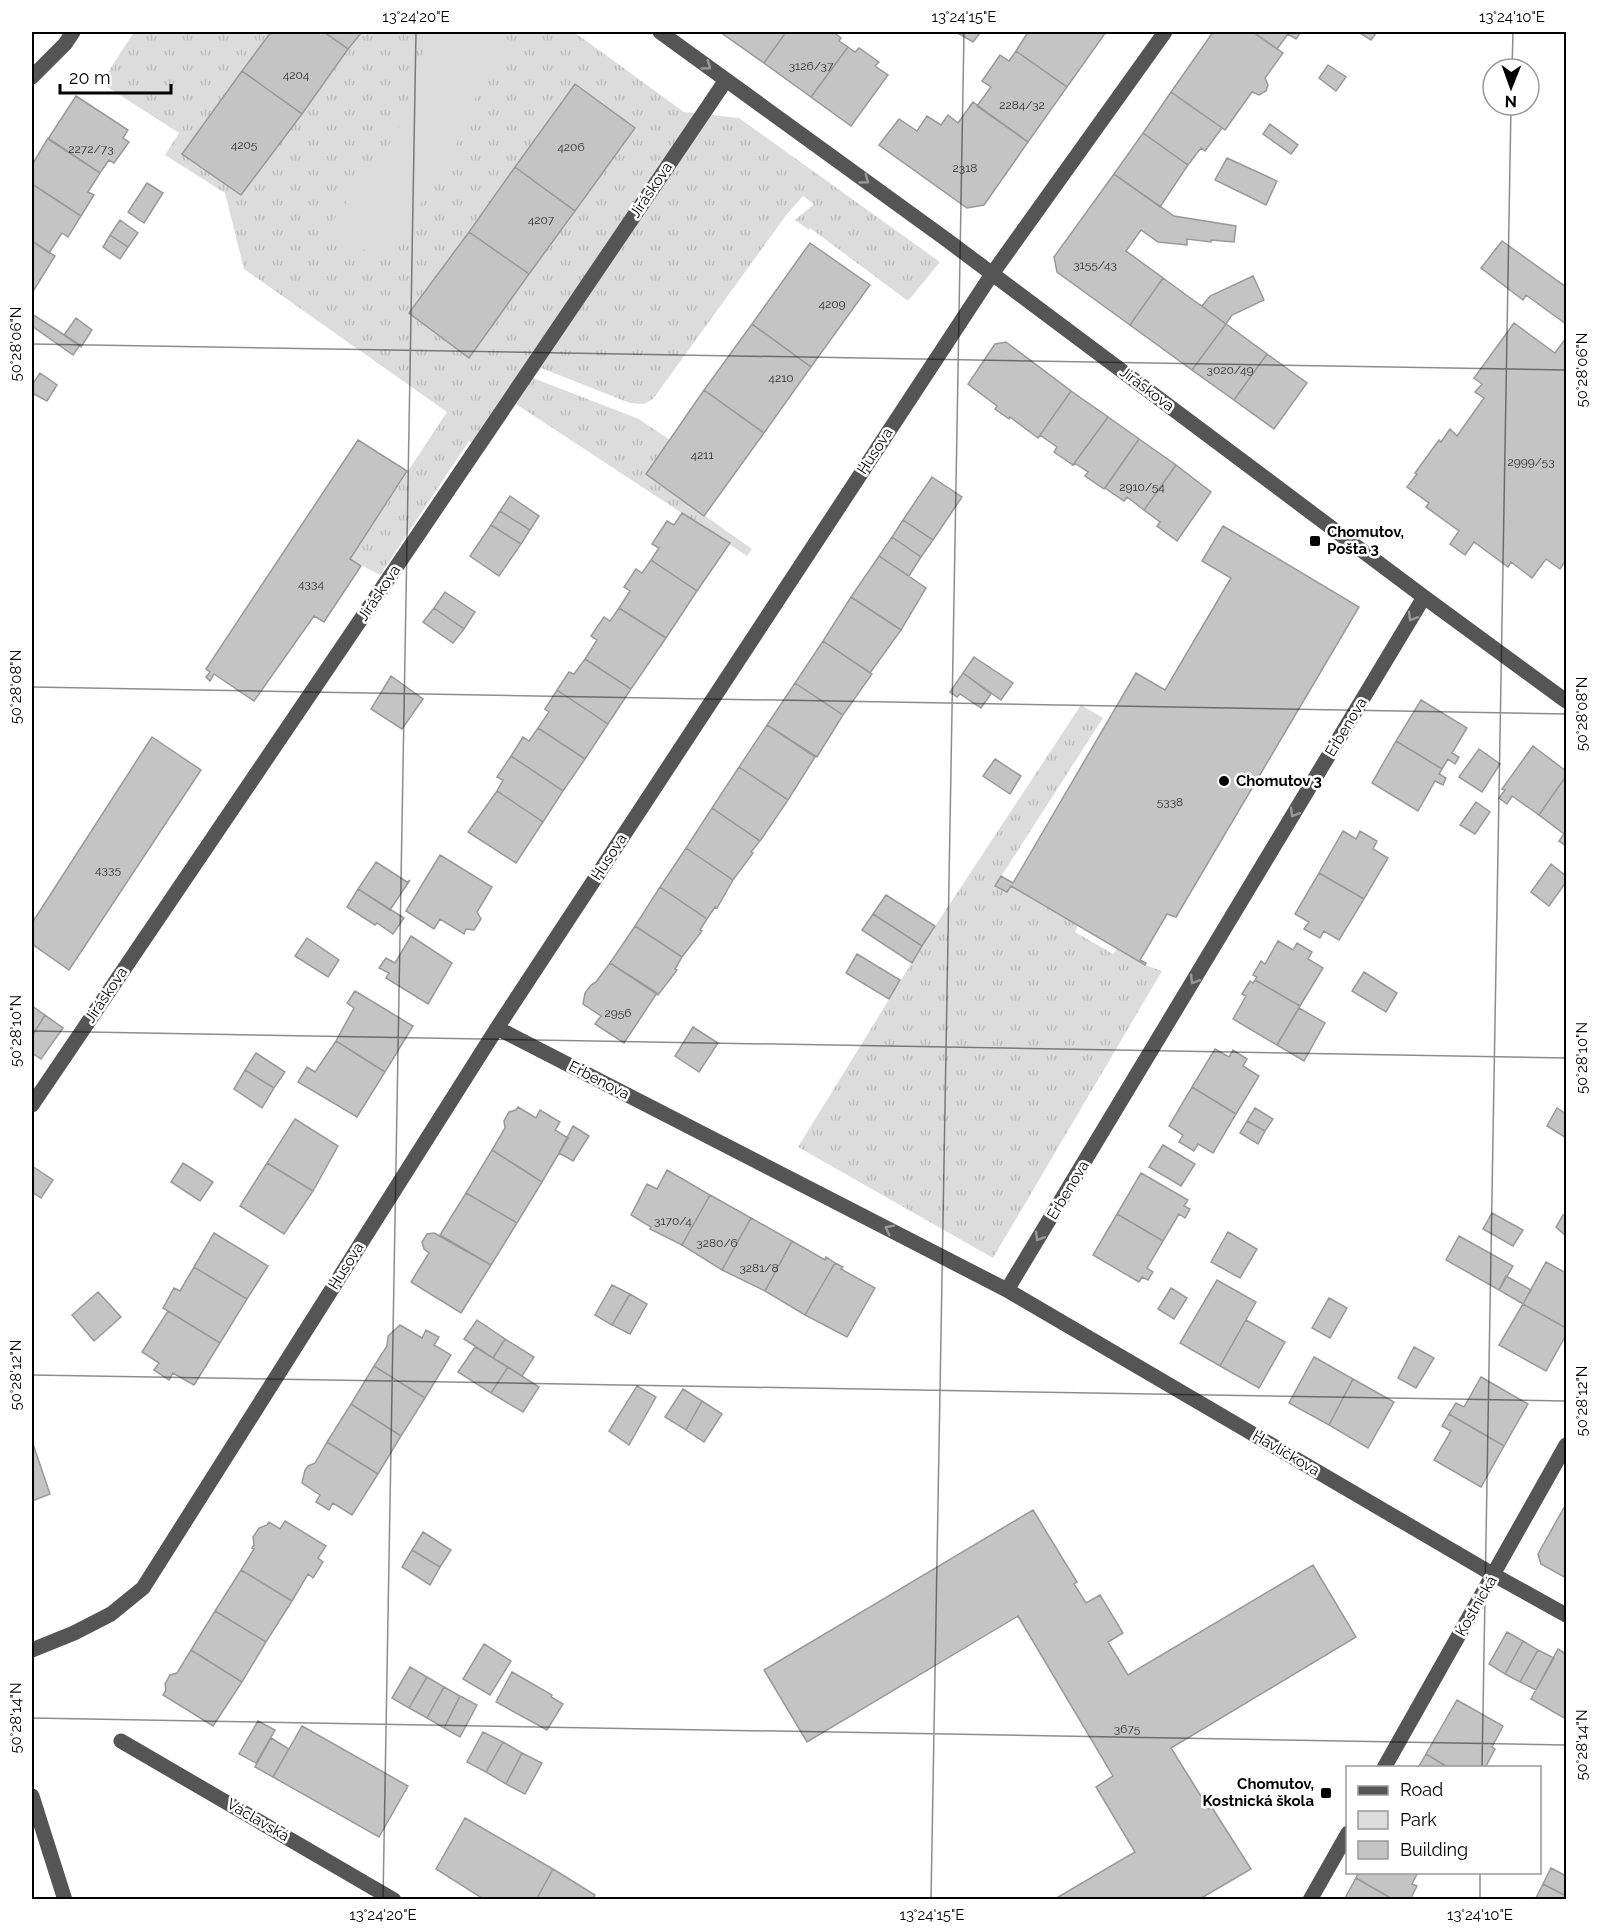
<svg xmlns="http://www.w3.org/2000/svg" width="1598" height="1931" font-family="Raleway,sans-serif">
<defs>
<pattern id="grass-tufts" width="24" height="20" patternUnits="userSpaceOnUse" patternTransform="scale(1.5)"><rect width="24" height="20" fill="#dcdcdc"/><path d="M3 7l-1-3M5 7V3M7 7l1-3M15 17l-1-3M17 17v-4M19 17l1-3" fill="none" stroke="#bbb"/></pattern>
</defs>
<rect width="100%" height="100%" fill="#fff"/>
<!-- grass -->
<path fill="url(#grass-tufts)" d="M134 32H574L684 112 739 118 940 262 908 301 810 228 809 230 795 220 814 204 803 196 787 214 653 399 644 404 630 403 541 368 533 378 639 419 670 440 646 474 752 549 747 556 516 404 484 452 469 441 380 575 350 559 447 412 244 269 225 193 165 155 179 133 101 83Z
M1081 705 1103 718 995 886 1006 892 1011 886 1078 926 1075 932 1113 954 1117 949 1145 965 1162 971 993 1258 798 1147 922 946Z"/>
<!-- park -->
<path fill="#dcdcdc" d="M437 32H497L513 43 477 94 446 169 380 261 330 225 397 133 421 56Z"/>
<!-- building -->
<path fill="#c4c4c4" stroke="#999" stroke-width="1.5" d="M271 32H324L348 49 302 114 242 71Z
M324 32H362L348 49Z
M720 32H786L764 63Z
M786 32H833L841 38 839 41 848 47 811 97 764 63Z
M956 32H981L973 42Z
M1028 32H1106L1067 87 1016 51Z
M1213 32H1253L1283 53 1265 78 1268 85 1266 91 1259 95 1252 92 1225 130 1171 92Z
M1253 32H1301L1296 39 1288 34 1277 49Z
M1358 32H1377L1371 40Z
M848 47 855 52 859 48 879 62 875 66 888 75 851 126 811 97Z
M1016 51 1067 87 1028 142 977 106 991 87 982 81 1000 55 1009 61Z
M1328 65 1346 77 1336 91 1319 78Z
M242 71 302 114 241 195 182 154Z
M575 84 635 128 575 211 515 167Z
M1171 92 1222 128 1205 151 1201 148 1188 165 1143 133Z
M76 96 128 130 123 138 129 142 114 163 109 160 100 173 48 139Z
M973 102 1028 142 984 205 967 208 879 145 899 119 917 131 927 116 941 125 948 115 958 123Z
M1270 124 1298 145 1291 154 1263 134Z
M1143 133 1188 165 1160 207 1114 174Z
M48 138 100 173 88 192 94 195 81 216 32 184V165Z
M1227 158 1277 181 1266 205 1215 180Z
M515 167 575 211 529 274 469 232Z
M1114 174 1174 216 1236 226 1234 242 1211 240V242L1187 239V245L1158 242 1141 230 1126 251 1163 278 1130 325 1057 272 1054 257Z
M147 183 163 193 144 223 128 212Z
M32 184 81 216 68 237 62 233 49 253 32 241Z
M120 220 138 233 128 247 110 235Z
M469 232 529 274 469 358 409 313Z
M110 235 128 247 120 259 103 247Z
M32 241 55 256 32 293Z
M1502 241 1566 287V324L1526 295 1523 300 1481 268Z
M810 243 870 285 811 367 752 324Z
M1253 276 1264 300 1232 315 1226 324 1202 306 1210 296Z
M1163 278 1226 324 1192 370 1130 325Z
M32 314 80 345 73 355 32 326Z
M76 318 92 330 81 347 64 335Z
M1514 323 1555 353 1566 338V560L1560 569 1546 559 1532 578 1511 562 1508 567 1474 542 1465 555 1450 544 1459 531 1426 507 1429 503 1407 487 1417 474 1415 473 1439 440 1441 442 1450 429 1457 436 1484 398 1475 392 1482 384 1474 378Z
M752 324 811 367 764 433 704 390Z
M1226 324 1267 354 1234 400 1192 370Z
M1006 342 1071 391 1038 438 1010 417 1009 419 995 409 997 406 968 384 995 344Z
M1267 354 1307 383 1274 429 1234 400Z
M40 373 57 385 47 401 32 393V385Z
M704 390 764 433 704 516 646 474Z
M1071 391 1108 417 1073 465 1054 452 1057 447 1040 435Z
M1108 417 1139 439 1104 489 1085 476 1088 472 1076 464 1073 465Z
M1139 439 1176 465 1144 510 1127 497 1124 501 1105 488Z
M358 440 407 471 350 559 361 566 324 622 314 616 254 701 214 674 210 681 206 677 210 672 206 669Z
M1176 465 1211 492 1177 541 1157 526 1160 522 1144 510Z
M932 477 962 497 933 540 903 520Z
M510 496 539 516 530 530 500 511Z
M500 511 530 530 521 544 491 525Z
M682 513 730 543 697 591 651 560 659 548 652 544 667 521 674 525Z
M903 520 933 540 921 557 892 537Z
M491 525 521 544 499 576 470 556Z
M1223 526 1359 607 1176 917 1167 914 1140 960 1146 963 1145 965 1011 886 1007 892 995 886 1001 876 1013 883 1136 673 1165 690 1231 578 1202 561Z
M892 537 921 557 909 576 879 556Z
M879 556 926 588 901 630 851 597Z
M651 560 697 591 666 638 619 608 630 591 624 587 636 569 642 573Z
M445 592 475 612 464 629 434 608Z
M851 597 901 630 870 673 823 641Z
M434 608 464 629 453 643 423 622Z
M619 608 666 638 631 689 585 659 597 640 591 636 604 617 610 621Z
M823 641 872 674 843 715 795 683Z
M974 657 1013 683 1001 700 963 673Z
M585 659 631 689 608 724 557 690 569 672 574 674Z
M963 673 991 694 981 708 960 694 957 697 950 692Z
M391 676 423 699 402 729 371 709Z
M795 683 843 715 817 757 767 725Z
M557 690 608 724 585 759 538 728 549 712 545 709Z
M1421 700 1467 728 1452 753 1459 757 1455 764 1448 759 1442 769 1396 741Z
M767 725 815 757 788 800 739 767Z
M538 728 585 759 563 791 511 756 523 737 529 741Z
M152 737 201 770 69 970 32 944V923Z
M1396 741 1442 769 1439 774 1446 778 1443 785 1435 781 1418 811 1372 783Z
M1533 746 1566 771V776L1539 815 1512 796 1507 804 1499 798 1505 790 1502 789Z
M1479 749 1500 764 1482 792 1459 777Z
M511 756 563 791 543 822 497 791 503 780 497 777Z
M995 759 1021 776 1010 794 983 776Z
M739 767 788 800 760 841 712 808Z
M1566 776V846L1559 841 1564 834 1539 815Z
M497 791 543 822 516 863 468 832Z
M1476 802 1490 812 1475 834 1460 825Z
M712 808 760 841 751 852 753 853 733 880 686 848Z
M1343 831 1356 839 1360 831 1377 841 1373 849 1388 858 1364 899 1319 873Z
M686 848 733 880 717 908 715 907 707 919 660 887Z
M440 855 492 887 477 912 481 919 474 930 466 929 464 934 440 919 434 929 406 911Z
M376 862 407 882 410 880 390 910 358 889Z
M1551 864 1566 876V882L1549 906 1531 892Z
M1319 873 1364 899 1339 940 1324 931 1320 938 1304 929 1309 922 1295 914Z
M660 887 707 919 700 930 702 931 682 957 635 926Z
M358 889 404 918 393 934 377 923 375 925 347 907Z
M886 895 935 926 922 946 873 914Z
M873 914 922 946 912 963 862 930Z
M635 926 682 957 675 969 677 970 658 995 610 963Z
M411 936 452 963 428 1004 386 978 389 973 379 968 386 958 395 963Z
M307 938 339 960 328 977 295 956Z
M1278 941 1293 950 1297 943 1312 952 1308 959 1323 968 1300 1006 1255 980 1257 977 1253 975 1261 961 1265 964Z
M857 954 900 980 889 999 846 973Z
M610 963 657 993 624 1043 595 1024 601 1016 583 1004 585 993 591 985 596 982Z
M1364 972 1397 993 1386 1012 1352 991Z
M1255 980 1300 1006 1277 1045 1233 1019 1246 996 1242 994 1250 981 1253 983Z
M355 991 413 1026 385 1072 336 1041 354 1008 347 1003Z
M32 1006 45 1015 32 1036Z
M1299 1008 1325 1023 1304 1061 1277 1045Z
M45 1015 63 1028 41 1059 32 1053V1036Z
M693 1027 718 1043 699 1072 675 1056Z
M336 1041 385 1072 357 1117 298 1082 307 1067 315 1072Z
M1215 1049 1229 1057 1233 1050 1247 1059 1243 1066 1259 1076 1236 1114 1192 1087Z
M256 1053 285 1072 274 1088 245 1070Z
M245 1070 274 1088 262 1108 234 1089Z
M1192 1087 1236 1114 1213 1153 1198 1144 1194 1151 1179 1142 1183 1135 1169 1126Z
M518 1107 536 1118 540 1110 560 1122 555 1130 568 1138 542 1182 492 1150 505 1128 504 1121 509 1112 516 1110Z
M1255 1108 1273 1119 1265 1131 1247 1121Z
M1557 1108 1566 1114V1138L1547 1126Z
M295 1119 338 1146 313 1191 267 1163Z
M1247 1121 1265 1131 1258 1144 1240 1133Z
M573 1126 589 1136 573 1161 559 1153Z
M1163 1145 1195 1164 1181 1186 1149 1167Z
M492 1150 542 1182 517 1223 466 1193Z
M183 1163 213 1182 200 1201 171 1182Z
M267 1163 313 1191 284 1234 240 1206Z
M32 1166 53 1180 41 1198 32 1192Z
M667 1170 710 1195 682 1245 650 1229 651 1227 631 1215 647 1184 657 1189Z
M1141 1173 1188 1200 1184 1206 1190 1209 1185 1218 1179 1214 1163 1241 1117 1214Z
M466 1193 517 1223 491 1265 440 1235Z
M710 1195 751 1218 722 1270 682 1245Z
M1492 1213 1523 1230 1513 1246 1483 1229Z
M1117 1214 1163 1241 1147 1268 1153 1272 1148 1280 1142 1277 1139 1282 1093 1255Z
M1563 1215 1566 1216V1236L1556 1227Z
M751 1218 792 1241 765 1291 722 1270Z
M1228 1232 1257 1249 1240 1278 1211 1262Z
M214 1233 268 1266 247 1299 194 1267Z
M434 1233 491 1265 461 1313 411 1282 429 1253 424 1249 422 1242 427 1234Z
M1459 1236 1513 1266 1499 1290 1446 1260Z
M792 1241 825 1260 826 1257 835 1263 805 1315 765 1291Z
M1546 1262 1566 1273V1328L1523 1304Z
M835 1263 843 1267 841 1269 875 1288 847 1337 805 1315Z
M194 1267 247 1299 220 1343 163 1308 174 1288 180 1291Z
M1506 1276 1531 1290 1523 1304 1499 1290Z
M1217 1280 1256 1302 1220 1366 1180 1343Z
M612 1285 630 1294 612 1325 595 1315Z
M1171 1288 1187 1298 1174 1319 1158 1309Z
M98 1292 121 1317 94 1341 72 1315Z
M630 1294 647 1304 630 1334 612 1325Z
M1329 1298 1347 1308 1330 1338 1312 1328Z
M1523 1304 1566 1328V1335L1546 1371 1499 1345Z
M168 1311 220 1343 194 1385 173 1373 169 1380 154 1370 159 1363 142 1352Z
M477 1320 505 1339 493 1358 464 1339Z
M1246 1320 1285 1342 1259 1388 1220 1366Z
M400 1325 422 1338 426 1330 439 1337 434 1345 451 1355 425 1398 374 1366 387 1346 388 1336Z
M505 1339 534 1357 522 1376 493 1358Z
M475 1347 508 1367 491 1393 458 1372Z
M1414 1347 1434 1358 1416 1388 1398 1378Z
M1314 1357 1353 1379 1329 1425 1289 1403Z
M374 1366 425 1398 401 1436 351 1404Z
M508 1367 539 1387 523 1412 491 1393Z
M1481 1377 1528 1404 1504 1446 1449 1414 1456 1403 1464 1407Z
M1353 1379 1394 1402 1368 1448 1329 1425Z
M637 1386 656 1397 629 1445 609 1431Z
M683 1389 702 1401 686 1430 665 1417Z
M702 1401 722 1414 704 1442 686 1430Z
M351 1404 401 1436 378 1474 327 1442Z
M1449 1414 1504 1446 1481 1487 1434 1460 1451 1431 1442 1426Z
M32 1441 50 1494 32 1501Z
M327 1442 378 1474 352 1515 333 1503 329 1510 316 1502 320 1495 302 1483 305 1470 308 1466 315 1463Z
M1566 1504V1578L1541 1564 1538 1554Z
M1033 1510 1077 1582 1074 1584 1086 1603 1100 1595 1123 1633 1108 1642 1128 1675 1313 1565 1356 1637 1171 1748 1209 1809 1211 1806 1251 1869 1198 1900H1053L1135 1852 1096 1787 1113 1776 1018 1616 807 1742 764 1670Z
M285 1521 326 1546 318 1558 323 1562 313 1578 308 1574 292 1601 241 1570 254 1549 252 1548 254 1545 253 1537 259 1528 267 1525 269 1522 280 1529Z
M423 1532 451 1550 440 1567 412 1550Z
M412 1550 440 1567 430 1585 402 1567Z
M241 1570 292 1601 266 1642 215 1611Z
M215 1611 266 1642 242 1682 191 1650Z
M1507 1632 1523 1641 1505 1674 1489 1664Z
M1523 1641 1538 1650 1520 1682 1505 1674Z
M484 1644 511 1661 490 1695 463 1679Z
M1558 1649 1566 1654V1719L1531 1699Z
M191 1650 242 1682 213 1726 163 1695 166 1690 165 1684 170 1675 177 1673Z
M1538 1650 1554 1658 1536 1690 1520 1682Z
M410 1667 427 1677 409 1708 392 1698Z
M512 1672 552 1695 551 1697 563 1704 547 1730 496 1702Z
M427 1677 444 1687 427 1718 409 1708Z
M444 1687 460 1696 444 1728 427 1718Z
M460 1696 477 1705 460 1737 444 1728Z
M1457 1700 1503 1726 1492 1747 1495 1749 1485 1768H1449L1426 1754Z
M258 1721 275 1730 256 1763 239 1754Z
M302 1726 408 1786 379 1837 273 1777Z
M483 1732 503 1742 486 1772 467 1762Z
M271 1738 289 1749 273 1777 255 1767Z
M503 1742 522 1753 506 1784 486 1772Z
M522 1753 542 1763 525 1794 506 1784Z
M1426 1754 1449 1768H1418Z
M465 1818 553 1869 536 1900H485L436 1869Z
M1551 1868 1566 1876V1896L1543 1884Z
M553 1869 595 1895 592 1900H536Z
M1359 1872H1418L1412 1884 1417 1886 1410 1900H1394L1356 1878Z
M1356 1878 1394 1900H1344Z
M1543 1884 1566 1896V1900H1535Z"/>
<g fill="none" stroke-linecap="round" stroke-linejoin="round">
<!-- minor -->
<path stroke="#555" stroke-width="15" d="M660 32 947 240 1424 597 1566 701
M32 77 65 44 73 32
M497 1028 1007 1290 1424 597
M32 1105 726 80
M1007 1290 1494 1575 1566 1615
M32 1650 74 1633 111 1614 143 1588 497 1028 952 335 992 274 1165 32
M121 1741 394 1900
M1384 1768 1566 1445
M32 1796 65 1900
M1310 1900 1348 1833"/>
</g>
<!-- one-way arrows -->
<defs><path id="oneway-chevron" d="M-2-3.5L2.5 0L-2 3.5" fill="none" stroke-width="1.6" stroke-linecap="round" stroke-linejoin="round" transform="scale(1.5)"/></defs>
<g stroke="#999">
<use href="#oneway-chevron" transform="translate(707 66) rotate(36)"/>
<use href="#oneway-chevron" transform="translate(865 180) rotate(36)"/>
<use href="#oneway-chevron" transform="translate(1412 617) rotate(121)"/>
<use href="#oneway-chevron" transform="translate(1294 813) rotate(121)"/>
<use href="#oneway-chevron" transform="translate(1194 980) rotate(121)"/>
<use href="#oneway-chevron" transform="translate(889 1229) rotate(-153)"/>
<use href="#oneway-chevron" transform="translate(1039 1237) rotate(121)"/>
</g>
<!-- ticks -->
<path fill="none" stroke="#000" stroke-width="1.5" stroke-opacity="0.45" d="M1512 69 1513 32M32 344 1566 370M32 687 1566 714M32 1031 1566 1058M32 1375 1566 1401M32 1718 1566 1745M1482 1768 1511 105M383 1900 416 32M931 1900 964 32M1480 1900V1872"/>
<!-- markers -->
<g fill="#000" stroke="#fff" stroke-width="2">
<rect x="1309" y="535" width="12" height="12" rx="3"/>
<circle cx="1224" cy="781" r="6"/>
<rect x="1320" y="1787" width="12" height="12" rx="3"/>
</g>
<g text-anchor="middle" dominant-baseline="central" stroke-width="5" stroke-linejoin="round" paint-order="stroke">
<!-- number labels -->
<g font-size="12" fill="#313131">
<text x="811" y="66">3126/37</text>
<text x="296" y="75">4204</text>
<text x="1022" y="105">2284/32</text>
<text x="244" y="145">4205</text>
<text x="571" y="147">4206</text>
<text x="91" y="149">2272/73</text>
<text x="965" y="168">2318</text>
<text x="541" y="220">4207</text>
<text x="1095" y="265">3155/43</text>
<text x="832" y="304">4209</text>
<text x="1230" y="370">3020/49</text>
<text x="781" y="378">4210</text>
<text x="702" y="455">4211</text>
<text x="1531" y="462">2999/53</text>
<text x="1142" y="487">2910/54</text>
<text x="311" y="584">4334</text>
<text x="1170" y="802">5338</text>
<text x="108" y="870">4335</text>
<text x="618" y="1013">2956</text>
<text x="673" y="1221">3170/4</text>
<text x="717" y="1243">3280/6</text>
<text x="759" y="1268">3281/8</text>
<text x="1127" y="1729">3675</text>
</g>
<!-- street labels -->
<g font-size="15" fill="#000" stroke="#fff">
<text transform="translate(651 190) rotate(-56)">Jiráskova</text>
<text transform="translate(1147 389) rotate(37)">Jiráskova</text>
<text transform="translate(875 451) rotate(-57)">Husova</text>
<text transform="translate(379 593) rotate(-56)">Jiráskova</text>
<text transform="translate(1346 727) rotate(-59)">Erbenova</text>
<text transform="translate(609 857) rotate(-57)">Husova</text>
<text transform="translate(106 995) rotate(-56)">Jiráskova</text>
<text transform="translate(599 1080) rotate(27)">Erbenova</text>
<text transform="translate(1068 1190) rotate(-59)">Erbenova</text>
<text transform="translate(346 1266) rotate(-58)">Husova</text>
<text transform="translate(1286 1453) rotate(30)">Havlíčkova</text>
<text transform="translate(1476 1606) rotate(-60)">Kostnická</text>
<text transform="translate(258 1820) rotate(30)">Václavská</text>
</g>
<!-- poi labels -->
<g font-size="15" font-weight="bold" fill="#000" stroke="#fff" text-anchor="start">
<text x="1327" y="532">Chomutov,<tspan x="1327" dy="17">Pošta 3</tspan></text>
<text x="1236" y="781">Chomutov 3</text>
<text x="1314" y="1784" text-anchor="end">Chomutov,<tspan x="1314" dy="17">Kostnická škola</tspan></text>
</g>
</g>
<!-- border -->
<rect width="1598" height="1931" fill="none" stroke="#ffffff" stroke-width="66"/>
<!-- legend -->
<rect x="1346" y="1766" width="195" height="108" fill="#ffffff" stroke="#999999" stroke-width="1.5"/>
<rect x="1358" y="1786" width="30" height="9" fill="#555555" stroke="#999999" stroke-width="1.5"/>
<text x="1400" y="1796" font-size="18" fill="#000000">Road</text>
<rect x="1358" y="1811" width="30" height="18" fill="#dcdcdc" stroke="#999999" stroke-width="1.5"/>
<text x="1400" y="1826" font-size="18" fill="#000000">Park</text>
<rect x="1358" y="1841" width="30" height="18" fill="#c4c4c4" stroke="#999999" stroke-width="1.5"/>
<text x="1400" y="1856" font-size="18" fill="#000000">Building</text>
<!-- north arrow -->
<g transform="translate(1511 87) rotate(181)"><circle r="28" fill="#ffffff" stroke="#999999" stroke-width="1.5"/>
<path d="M0-4.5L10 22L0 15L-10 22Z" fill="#000000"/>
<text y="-9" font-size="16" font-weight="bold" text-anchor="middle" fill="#000000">N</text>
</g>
<!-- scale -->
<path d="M60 84v9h111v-9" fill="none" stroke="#000000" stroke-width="3"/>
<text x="69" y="84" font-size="18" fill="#000000" stroke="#ffffff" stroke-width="4.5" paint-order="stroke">20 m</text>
<rect x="33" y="33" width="1532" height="1865" fill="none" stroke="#000" stroke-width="2"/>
<g font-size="15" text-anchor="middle" fill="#000">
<text x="416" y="22">13°24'20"E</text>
<text x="964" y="22">13°24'15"E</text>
<text x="1512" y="22">13°24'10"E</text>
<text transform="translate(16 344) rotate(-90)" y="5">50°28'06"N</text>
<text transform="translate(1582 370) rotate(-90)" y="5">50°28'06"N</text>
<text transform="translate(16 687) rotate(-90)" y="5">50°28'08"N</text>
<text transform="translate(1582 714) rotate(-90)" y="5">50°28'08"N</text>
<text transform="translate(16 1031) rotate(-90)" y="5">50°28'10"N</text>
<text transform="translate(1582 1058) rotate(-90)" y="5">50°28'10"N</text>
<text transform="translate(16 1375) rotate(-90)" y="5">50°28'12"N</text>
<text transform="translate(1582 1401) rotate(-90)" y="5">50°28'12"N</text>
<text transform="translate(16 1718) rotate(-90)" y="5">50°28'14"N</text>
<text transform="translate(1582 1745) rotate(-90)" y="5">50°28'14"N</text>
<text x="383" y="1920">13°24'20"E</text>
<text x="932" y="1920">13°24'15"E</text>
<text x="1480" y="1920">13°24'10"E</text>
</g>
</svg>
